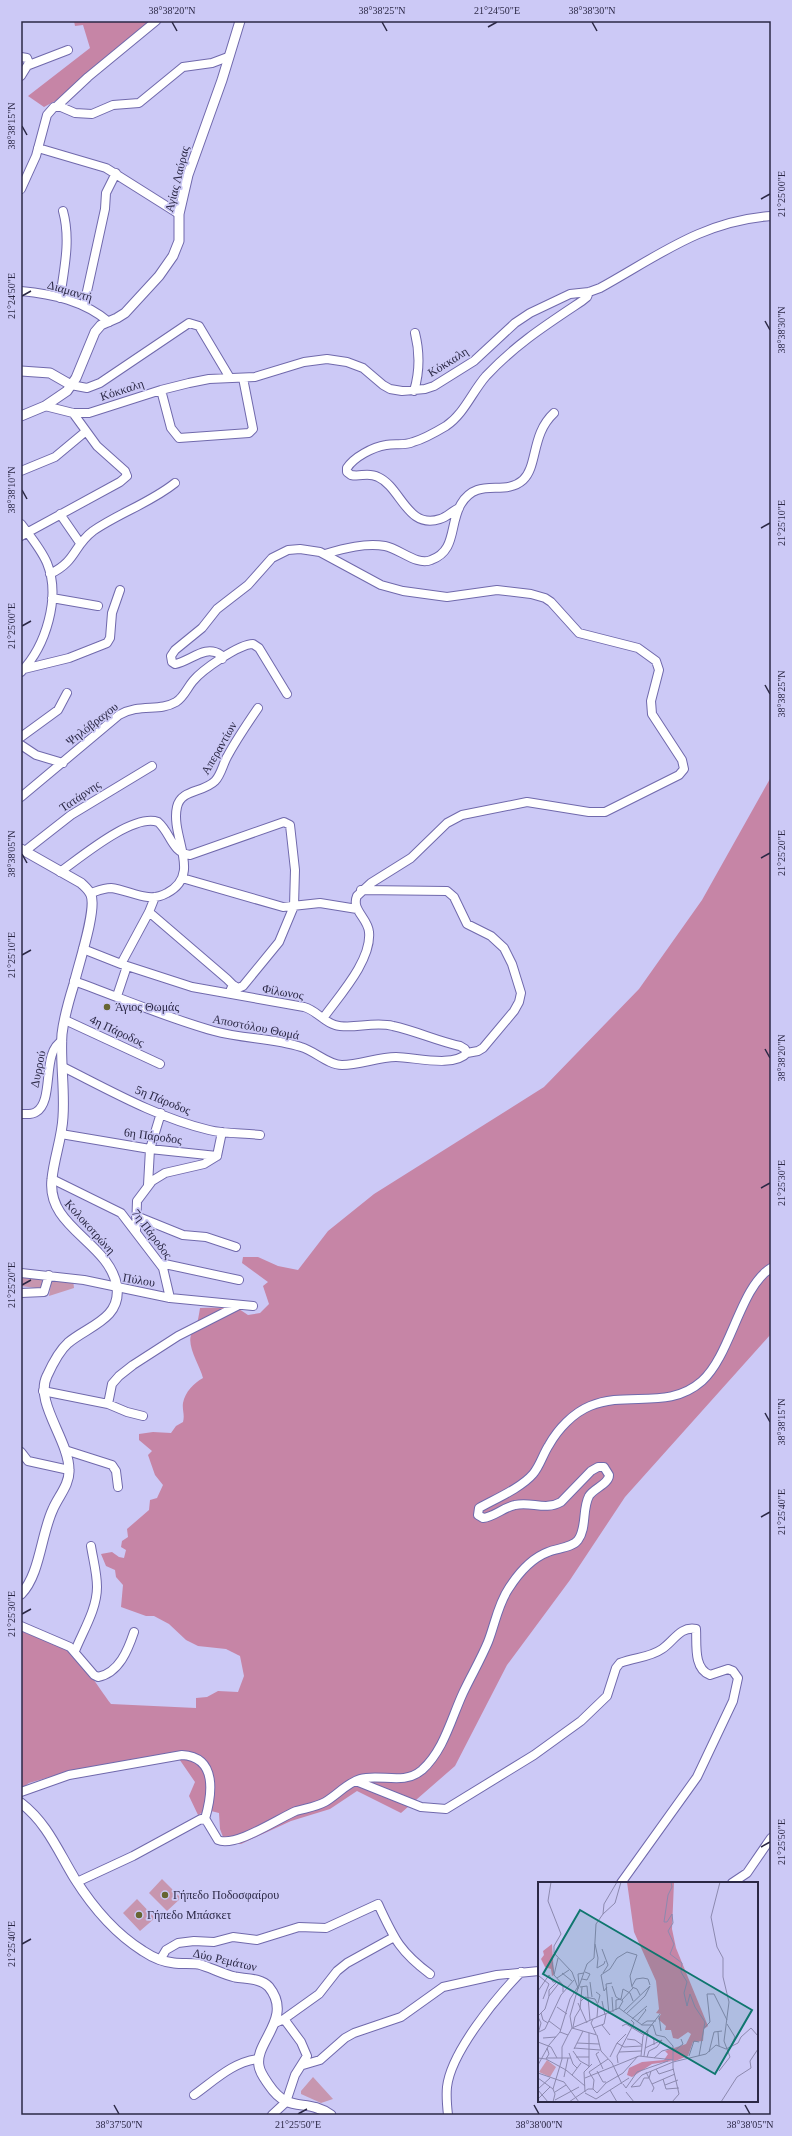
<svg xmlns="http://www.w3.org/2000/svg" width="792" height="2136" font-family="Georgia,serif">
<rect width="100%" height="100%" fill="#ccc9f6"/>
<!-- green -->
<path fill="#c796af" d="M21 1275H45L43 1289 21 1286Z
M52 1277 73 1279 74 1288 49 1296Z
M162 1879 181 1898 167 1911 149 1893Z
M137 1899 155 1918 140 1931 123 1913Z
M313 2077 333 2099 321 2103 301 2094V2091Z"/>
<!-- forest -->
<path fill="#c685a6" d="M74 21H151L57 100 44 107 28 96 90 48 83 25 75 26Z
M771 777V1334L625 1497 570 1580 507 1665 455 1766 401 1813 357 1791 330 1809 291 1821 241 1844H230L223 1837 220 1829 219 1813 207 1810 198 1815 189 1796 195 1782 175 1753 74 1770 29 1783 21 1789V1631C34 1636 49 1642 61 1647 80 1656 98 1687 111 1704L196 1708V1698L207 1697 218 1691 238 1692 244 1676 240 1656 226 1649 198 1646 186 1640 169 1624 154 1616H146L121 1607 123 1585 116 1577 115 1570 106 1566 101 1554 112 1552 119 1557 124 1558 126 1550 121 1547 122 1541 128 1537 127 1529 149 1510 150 1500 157 1498 163 1485 155 1475 148 1455 152 1451 139 1440V1434L153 1432 171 1433 176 1426 183 1422C185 1415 182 1410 183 1403 185 1392 194 1383 203 1378 200 1366 187 1347 191 1335 192 1332 195 1330 196 1327 198 1321 199 1314 200 1308L236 1307 248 1315 260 1313 269 1304 263 1286 268 1282 242 1263 243 1257H258L278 1266 298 1270 328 1231 374 1194 544 1087 639 989 702 900Z"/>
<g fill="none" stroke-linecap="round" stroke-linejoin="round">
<defs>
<path id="minor" d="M21 57 27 58 29 63 21 76
M29 65 68 50
M57 106 88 77 156 21
M38 148 106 168 179 214
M21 189 36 156 47 115 54 107H61L75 113 92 114 113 105 139 103 183 67 212 63 228 57
M21 291C53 294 84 301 109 322
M60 298C64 269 71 240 63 211
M84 305 105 209 106 193 116 173
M71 385 87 388 100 383 189 323 199 326 230 378
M161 390 171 428 179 438 249 433 253 429 243 378
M414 391C420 371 420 353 415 333
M45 406 73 413H89L161 390 189 383 209 379 255 377 304 362 327 359 347 362 363 368 383 385 390 389 402 391 425 389 434 386 474 361 515 323 530 313 570 294 589 292 600 288C658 256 702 221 771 216
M21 471 55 457 85 432
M459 508C452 511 447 517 440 519 407 530 401 487 378 477 368 472 361 477 351 475L347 472V468C354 457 373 447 386 445 395 443 404 446 413 442 424 439 436 432 446 426 464 414 472 392 486 376 516 344 546 325 582 301L587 297 589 292
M60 514 80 543
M21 524C30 536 41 549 47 563 61 597 46 646 21 672
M21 536 120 482 127 476 125 471 97 446 73 413
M325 554C345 548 365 543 385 546 400 549 417 566 431 560 457 551 449 524 461 504 478 476 504 497 523 480 538 466 531 434 554 413
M50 574C77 561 73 546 93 531 119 513 150 503 175 483
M52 598 98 606
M222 659 221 655C205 644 191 661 175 664L172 662 171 656 175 650 202 628 217 609 248 585 272 558 288 550 300 549 320 552 381 585 403 591 447 597 497 590 531 594 545 598 551 602 579 633 638 648 656 661 659 670 651 701 652 714 682 760 684 769 679 775 605 812H589L527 802 462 815 447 823 411 858 371 883 357 896C351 910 368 918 369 932 372 960 339 996 324 1017
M24 669 69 658 107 643 110 638 112 613 120 590
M21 737 58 710 67 693
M21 745 36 755 63 763
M21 797 119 715C140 703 159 712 176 702 184 697 187 688 193 681 202 670 239 644 253 644L259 648 287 694
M25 851 71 815 152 766
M60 872C80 858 133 813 158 822 171 833 171 852 190 855L284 822 290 825 295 870 294 906 279 942 243 986 238 988 233 985
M182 878 283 907 320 903 357 909
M361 890 447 891 454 897 467 924 491 936 504 948 512 964 521 993 519 1002 514 1011 483 1048 478 1051 467 1053
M91 893C97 891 104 888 111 888 130 890 148 904 167 893 203 874 170 837 177 807 181 789 203 793 215 781 221 775 223 764 227 757 236 740 247 724 258 708
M149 912 227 979 233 985 231 989
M121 964 149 912 155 897
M74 981C121 998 167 1018 214 1031 243 1039 273 1038 301 1047 315 1051 328 1065 342 1065 360 1065 378 1057 396 1057 414 1057 454 1068 467 1053L465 1049 460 1046C437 1041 416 1031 393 1026 373 1021 351 1030 335 1025 324 1022 316 1010 304 1007L192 987 121 964 83 949
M117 996 127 966
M65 1020 160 1064
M63 1067C109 1090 158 1118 209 1130 225 1134 243 1133 260 1135
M21 1114C26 1114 32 1115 36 1112 55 1101 41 1052 62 1041
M61 1134 150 1149 217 1156 222 1132
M52 1179 121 1213 163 1268 170 1298
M148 1185 150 1149 161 1113
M136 1216 183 1235 206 1237 236 1247
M136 1231 137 1201 152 1181 165 1173 204 1164 217 1156
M160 1263 239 1280
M21 1273 84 1280 170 1298 253 1306
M21 1293 44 1292 49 1275
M43 1391 108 1404 127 1412 143 1416
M108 1404 112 1384 119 1376 133 1365 178 1336 237 1306
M65 1450 112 1465 116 1471 118 1487
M21 1452 28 1461 69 1470
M21 1626 70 1647 94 1675 98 1677C119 1673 128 1650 134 1632
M75 1651C83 1631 97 1609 97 1587 97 1573 93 1559 91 1546
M356 1781 421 1807 446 1809 534 1755 581 1721 607 1696 616 1668 620 1663C635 1657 649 1658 662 1649 674 1641 680 1626 696 1629 697 1643 693 1669 710 1675L728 1669 733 1671 738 1678 733 1701 697 1777 621 1883
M21 1792 69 1775 182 1755C218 1757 212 1795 205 1819
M77 1882 133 1856 201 1819 206 1820 218 1840C235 1848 279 1818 296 1811 306 1808 316 1807 325 1802 337 1795 347 1783 360 1779 381 1773 403 1786 422 1770 444 1750 451 1719 463 1693 471 1676 481 1659 488 1642 495 1624 498 1604 509 1588 518 1574 532 1558 548 1552 557 1548 572 1548 578 1540 587 1528 582 1509 589 1496 594 1488 609 1484 609 1475L604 1467H598L591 1471 561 1502C545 1511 531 1501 515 1505 504 1507 494 1517 483 1518L478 1515 479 1508C495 1499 521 1488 533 1474 540 1466 543 1454 549 1445 558 1429 573 1413 590 1406 628 1390 668 1411 702 1381 731 1355 740 1287 771 1268
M732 1883 747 1873 771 1838
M160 1960 166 1950 178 1943 194 1941 214 1942 233 1937 257 1940 299 1927 326 1928 378 1904C394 1938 399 1951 430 1974
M275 2023 284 2019 319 1994 337 1971 347 1963 394 1937
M303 2065 320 2060 345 2038 354 2033 401 2017 443 1987 497 1975 539 1971
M194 2095C215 2080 233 2062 258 2059
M272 2115 286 2102 295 2075 307 2056 301 2042 284 2019
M448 2115C447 2106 446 2097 447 2087 451 2052 496 1998 521 1972"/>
<path id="tertiary" d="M21 371 50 373 71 385
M21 416 45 406 67 391 76 378 95 332 101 325 117 318 125 313 159 276 173 256 179 241V214L188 175 222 80 240 21
M21 849 81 883C85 887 89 890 91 895 97 910 78 966 74 984 69 1000 64 1017 62 1034 60 1061 65 1089 63 1117 62 1138 54 1158 52 1179 46 1228 110 1242 117 1287 121 1319 88 1326 68 1343 59 1351 52 1365 47 1376 34 1402 69 1440 69 1470 70 1484 58 1497 53 1509 41 1534 40 1575 21 1594
M21 1803C47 1823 58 1851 75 1879 92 1906 116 1934 143 1951 152 1957 163 1962 174 1963 182 1964 190 1963 198 1964 210 1967 222 1974 235 1977 246 1979 261 1978 269 1987 294 2018 254 2042 259 2066 260 2073 265 2079 269 2085 289 2115 306 2097 331 2115"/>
</defs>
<!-- minor casing -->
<use href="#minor" stroke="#7069ac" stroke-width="10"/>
<!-- tertiary casing -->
<use href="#tertiary" stroke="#7069ac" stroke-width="11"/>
<!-- minor -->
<use href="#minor" stroke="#fff" stroke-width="8"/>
<!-- tertiary -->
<use href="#tertiary" stroke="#fff" stroke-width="9"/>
</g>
<!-- ticks -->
<path fill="none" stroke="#2b2845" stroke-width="1.5" d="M172 22 177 31M382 22 387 31M592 22 597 31M488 27 497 22M22 126 27 135M761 199 770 194M22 296 31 291M765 321 770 330M22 490 27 499M761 528 770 523M22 626 31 621M765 685 770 694M22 854 27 863M761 858 770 853M22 955 31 950M765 1049 770 1058M761 1188 770 1183M22 1285 31 1280M765 1413 770 1422M761 1517 770 1512M22 1614 31 1609M761 1847 770 1842M22 1944 31 1939M114 2105 119 2114M534 2105 539 2114M745 2105 750 2114M298 2114 307 2109"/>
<!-- markers -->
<g fill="#666532" stroke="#ccc9f6" stroke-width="1.5">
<circle cx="107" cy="1007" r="4"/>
<circle cx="165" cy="1895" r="4"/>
<circle cx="139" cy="1915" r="4"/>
</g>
<g text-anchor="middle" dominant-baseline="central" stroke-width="3.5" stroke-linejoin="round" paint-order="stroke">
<!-- street labels -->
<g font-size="12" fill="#2b2845" stroke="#ccc9f6">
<text transform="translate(177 179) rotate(-76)">Αγίας Λαύρας</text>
<text transform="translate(70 291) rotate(17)">Διαμαντή</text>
<text transform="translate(448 362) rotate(-32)">Κόκκαλη</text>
<text transform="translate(122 390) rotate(-18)">Κόκκαλη</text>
<text transform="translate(92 724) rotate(-38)">Ψηλόβραχου</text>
<text transform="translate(219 748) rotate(-60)">Απεραντίων</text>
<text transform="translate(80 796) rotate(-34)">Τατάρνης</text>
<text transform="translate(283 992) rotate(10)">Φίλωνος</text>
<text transform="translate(256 1027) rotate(11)">Αποστόλου Θωμά</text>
<text transform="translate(117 1031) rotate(25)">4η Πάροδος</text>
<text transform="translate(38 1069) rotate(-79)">Δυρρού</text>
<text transform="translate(163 1100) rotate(22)">5η Πάροδος</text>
<text transform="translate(153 1136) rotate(8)">6η Πάροδος</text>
<text transform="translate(90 1227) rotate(48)">Κολοκοτρώνη</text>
<text transform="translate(152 1234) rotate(53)">7η Πάροδος</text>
<text transform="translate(139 1280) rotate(10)">Πύλου</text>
<text transform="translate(225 1960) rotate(13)">Δύο Ρεμάτων</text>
</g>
<!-- poi labels -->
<g font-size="12" fill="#2b2845" stroke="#ccc9f6" text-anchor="start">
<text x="115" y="1007">Άγιος Θωμάς</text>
<text x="173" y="1895">Γήπεδο Ποδοσφαίρου</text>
<text x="147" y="1915">Γήπεδο Μπάσκετ</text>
</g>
</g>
<!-- overview -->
<g transform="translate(538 1882)">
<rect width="220" height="220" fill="#ccc9f6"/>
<path d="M9 178 18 185 12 195 1 190Z" fill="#c796af"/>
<path d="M89 0H136L134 47 138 66 170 144 166 147 165 159 155 160 150 174 137 179 128 177 134 179 114 182 94 195 89 193 91 186 104 180 126 178 130 172 127 169 148 162 153 152 150 150 140 157 135 156 133 148H127L128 144 120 137 123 132 118 131 121 127 118 99 96 50ZM14 62 16 93 14 94 13 87 7 85 3 77 6 73 5 69Z" fill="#c685a6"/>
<path fill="none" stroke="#8c89af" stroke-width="1" d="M13 0 10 19 23 52 16 64V71L34 90 40 106 32 134 34 146 81 126 104 143H115L118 153 127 155 135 164V186L141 212 134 220M133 0 134 5 130 13 126 40H129L134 32 135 41 130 49 136 62 132 72 144 81 143 90 149 100 146 111 149 124 152 112 157 125 167 140 161 174M65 32 77 21 83 0M57 62 60 76 59 86 66 82 67 79M64 67 70 83 65 91M20 76 16 93 25 103V110M14 80 16 92M24 91 34 99M1 94 11 102 5 117M19 96 31 88M44 97 49 98 52 92 47 90M52 100 54 115M74 104 78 115 85 119 81 126M94 104 98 97 105 96 110 97 112 103M42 105 49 104 52 138M69 105 66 109 63 93 72 87 79 76 89 70 99 73 92 94 94 105 99 107 102 113M40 107 49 82 56 76 58 42 65 32 66 22 79 0M0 109 11 93 15 100H18M58 110 62 113 60 121M11 114V108L19 100M74 115 75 130M84 118 95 106M43 119 47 115 57 117 60 123 59 135M64 119 67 133M40 121 49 141M19 125 29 132M42 127 44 105M78 128V118L83 117 85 107 92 111 95 119M85 130 112 104M3 131 5 138 10 141M71 132 68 102 74 101M88 132 107 114 112 104M0 134 7 127 11 114 22 100M121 134 123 149M0 135 3 141 0 152M55 137 53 141 58 152M94 137 109 124M11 139 23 148M99 140 108 128 107 127M189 142 197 155 194 162M64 143 72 153M103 143 109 139H118M84 144 88 142 106 153M35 145 37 135 42 127M55 146 66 142 68 132M166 146 172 140 169 112H176L189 138M1 150 7 147 23 113 36 98M22 150 32 117 41 103 40 92 46 91M180 150 181 164M51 151V185M110 152 116 158V163M5 156 18 155M89 157 97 158 104 163M0 160 13 165 19 176M39 161 61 162M79 161 86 165 104 164M36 166 62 168M107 166 124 158M36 167 45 149M35 169 42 179 51 184M61 170 58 172 65 187M81 170 103 169M135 170 145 162 143 157M171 170 176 150 184 149M31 171 35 182 39 186M103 174 105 154 122 132M106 174 110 148M151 174 156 159 161 160M38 175H51M72 175 79 161 88 152M109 175 111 169 119 165 124 158M0 176 8 177 28 188 47 204M8 176H33M116 176 124 169 135 166M8 177 11 172 9 166M135 180 168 172 178 163 188 167 200 161 203 155 213 146 220 154M80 181 79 174 96 141 93 138M0 183 11 163 22 150 30 153 34 146 59 153 63 169 74 181 84 202M118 187 121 192 136 187M59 189 65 200H68M181 189 192 175 186 159 191 120 185 95V76L179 65 173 35 182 0M108 190 116 206 114 210M0 191 26 200 41 220M34 193 43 181M26 195 30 176M0 196 15 207 17 212 15 220M47 196 101 174 135 178M125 197 128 207 141 206M85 202 88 206 99 190 130 179M114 202 137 192M127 203 140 198M93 205 104 193 135 180M93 205 102 204 106 196H111L113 189M0 207 12 196M15 207 24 177V165L30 153M55 207 56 198 51 190 70 177M0 208 10 220M72 208 79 220M17 210 28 203M47 210 46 190 54 182M88 210 96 220M47 211 58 217M0 217 12 205M58 217 91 196M17 218 41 205M31 220 50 207H55L59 211 68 201 85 191 100 174M183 220 199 195 213 186 212 179 220 167"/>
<path fill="#0f766e" fill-opacity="0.15" stroke="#0f766e" stroke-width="2" d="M42 28 214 128 177 192 5 92Z"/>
<rect width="220" height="220" fill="none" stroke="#2b2845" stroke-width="2"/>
</g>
<!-- border -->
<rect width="792" height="2136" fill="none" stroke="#ccc9f6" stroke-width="44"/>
<rect x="22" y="22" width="748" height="2092" fill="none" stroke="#2b2845" stroke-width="1.5"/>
<g font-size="10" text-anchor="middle" fill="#2b2845">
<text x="172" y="14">38°38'20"N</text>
<text x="382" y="14">38°38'25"N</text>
<text x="497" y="14">21°24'50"E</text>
<text x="592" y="14">38°38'30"N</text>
<text transform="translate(11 126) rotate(-90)" y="4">38°38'15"N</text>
<text transform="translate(781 194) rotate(-90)" y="4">21°25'00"E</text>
<text transform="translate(11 296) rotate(-90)" y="4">21°24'50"E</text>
<text transform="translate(781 330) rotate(-90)" y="4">38°38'30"N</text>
<text transform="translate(11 490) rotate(-90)" y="4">38°38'10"N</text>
<text transform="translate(781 523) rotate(-90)" y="4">21°25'10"E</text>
<text transform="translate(11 626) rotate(-90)" y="4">21°25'00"E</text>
<text transform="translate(781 694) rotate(-90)" y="4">38°38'25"N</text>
<text transform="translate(781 853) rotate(-90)" y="4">21°25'20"E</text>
<text transform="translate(11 854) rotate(-90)" y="4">38°38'05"N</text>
<text transform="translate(11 955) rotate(-90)" y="4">21°25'10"E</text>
<text transform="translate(781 1058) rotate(-90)" y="4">38°38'20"N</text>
<text transform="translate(781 1183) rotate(-90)" y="4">21°25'30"E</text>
<text transform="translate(11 1285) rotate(-90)" y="4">21°25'20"E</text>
<text transform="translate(781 1422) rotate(-90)" y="4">38°38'15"N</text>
<text transform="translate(781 1512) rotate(-90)" y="4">21°25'40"E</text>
<text transform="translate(11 1614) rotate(-90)" y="4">21°25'30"E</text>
<text transform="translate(781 1842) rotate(-90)" y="4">21°25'50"E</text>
<text transform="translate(11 1944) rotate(-90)" y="4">21°25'40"E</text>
<text x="119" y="2128">38°37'50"N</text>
<text x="298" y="2128">21°25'50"E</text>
<text x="539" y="2128">38°38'00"N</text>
<text x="750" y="2128">38°38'05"N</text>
</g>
</svg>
